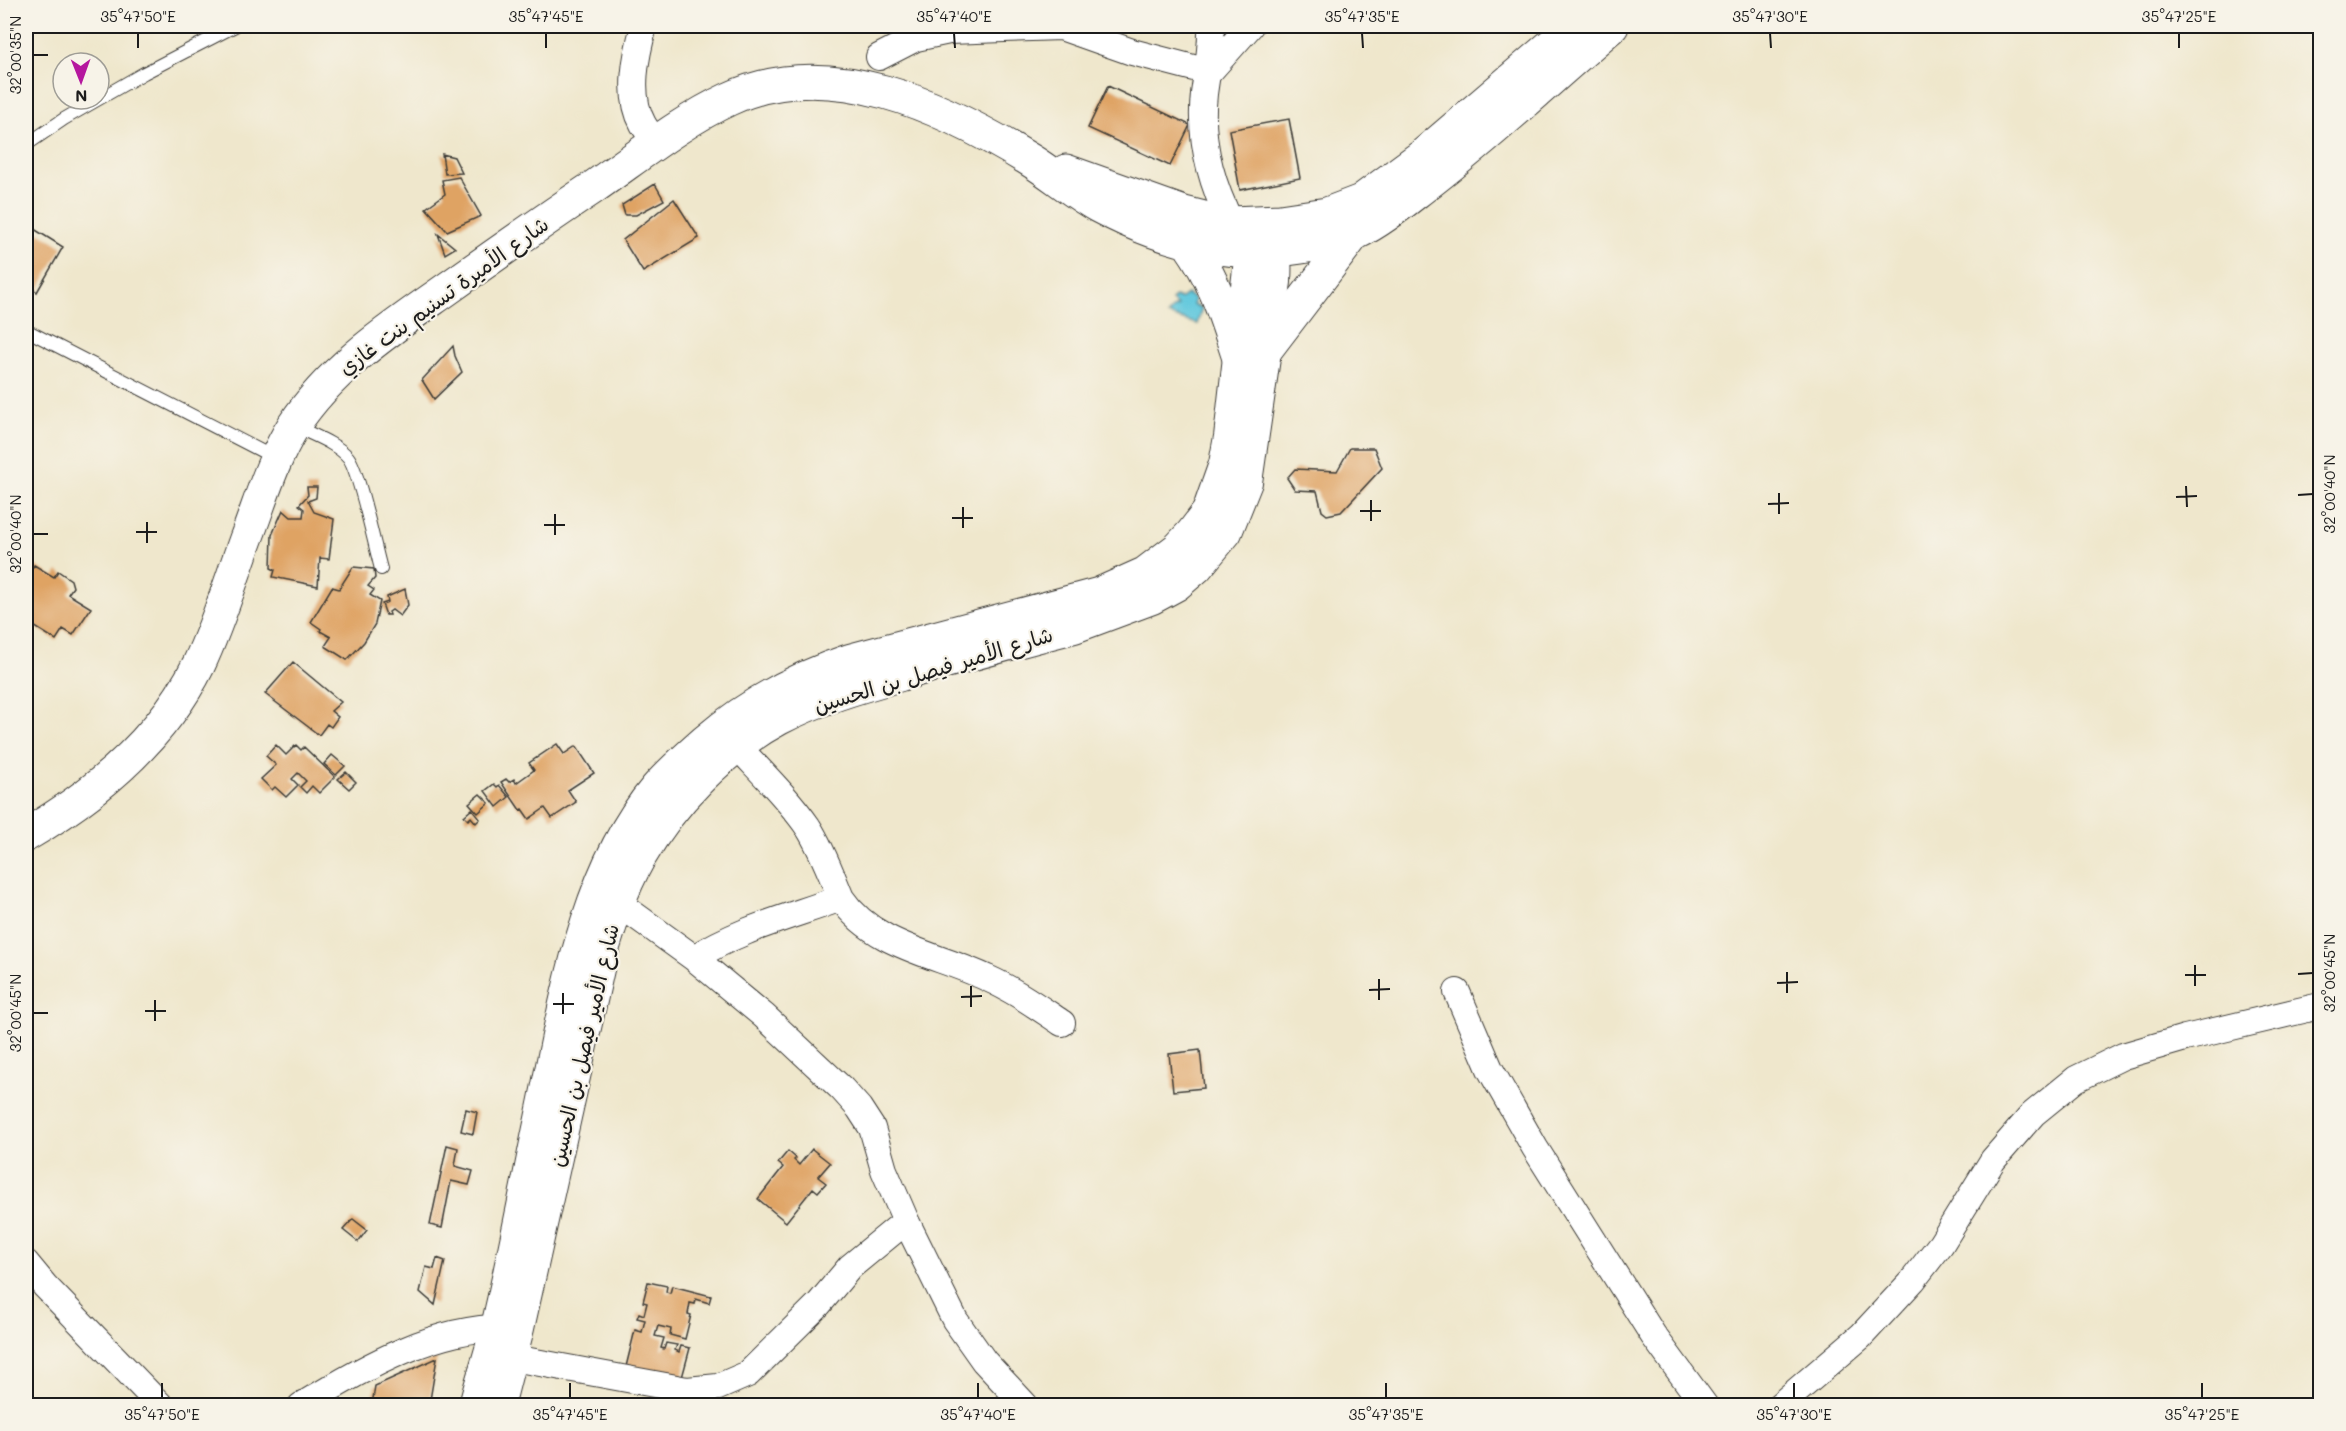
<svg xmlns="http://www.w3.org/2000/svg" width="2346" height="1431" font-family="Mali,'Playpen Sans Arabic',sans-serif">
<rect width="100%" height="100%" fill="#f7f3e8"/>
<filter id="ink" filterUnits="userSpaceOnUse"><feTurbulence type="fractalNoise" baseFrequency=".0167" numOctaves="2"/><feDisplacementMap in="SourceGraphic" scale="12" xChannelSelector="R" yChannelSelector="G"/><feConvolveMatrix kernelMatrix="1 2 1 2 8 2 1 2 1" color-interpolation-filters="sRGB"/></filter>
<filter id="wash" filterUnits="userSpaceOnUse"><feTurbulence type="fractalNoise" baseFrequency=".008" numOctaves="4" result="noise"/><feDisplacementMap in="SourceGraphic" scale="24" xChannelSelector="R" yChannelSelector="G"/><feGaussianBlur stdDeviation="1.35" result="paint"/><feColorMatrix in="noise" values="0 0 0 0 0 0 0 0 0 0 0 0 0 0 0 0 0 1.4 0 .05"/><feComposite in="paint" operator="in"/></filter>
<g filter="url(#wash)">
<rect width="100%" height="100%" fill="#efe7cc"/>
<!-- water -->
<path fill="#60c8dd" stroke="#3e727c" stroke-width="1.5" d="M1187 294 1195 299 1193 305 1202 308 1197 324 1168 315 1173 308 1178 306 1172 301 1175 297 1180 299Z"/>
<g id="blocks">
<!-- building -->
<path fill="#dfa364" d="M1108 86 1190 125 1170 166 1088 128Z
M1289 119 1300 178 1240 190 1229 130Z
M442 154 454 157 462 173 445 174Z
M459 177 481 216 447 231 426 208 445 194 442 180Z
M655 184 664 200 636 215H625L622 205Z
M674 199 699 238 643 272 623 240Z
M26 224 63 247 37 292 26 283Z
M438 234 455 248 445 254Z
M453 346 455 356 462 372 434 399 422 380Z
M1350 448H1374L1382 468 1341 512 1327 515 1322 511 1317 491 1295 490 1287 478 1295 469 1337 471Z
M307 487H317L316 498 308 501 314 512 334 519 329 559 320 558 318 586 273 577 275 570 271 568 272 535 283 510 291 517H303L304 509 299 505 308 495Z
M34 565 54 577 58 571 71 580 73 587 68 594 91 608 73 635 63 629 56 640 32 625 35 620 26 613V575L27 576Z
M353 567 374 569 375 578 368 586 374 590 370 595 380 601 375 624 364 642 347 660 325 646 331 637 320 631 321 629 311 622 332 587 339 589Z
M405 589 408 605 400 616 392 610 389 612 390 615H386L382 604 388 602 387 597Z
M293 662 341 702 331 711 338 717 331 727 327 724 319 735 265 694Z
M557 744 564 754 576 746 594 773 568 790 576 802 552 818 545 808 529 819 522 809 520 810 501 782 506 779 509 782 514 779 516 783 534 770 529 763Z
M276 745 286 755 296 745 301 750 304 747 335 777 319 793 312 786 306 793 300 787 306 781 298 773 292 779 298 785 286 797 275 787 272 790 261 779 276 765 266 756Z
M332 755 345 766 336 775 324 764Z
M346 772 356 782 349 789 338 779Z
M494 784 497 787 499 785 509 797 497 807 485 791Z
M480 794 489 803 478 813 469 803Z
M472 809 480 819 476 823 471 817 468 820 464 816Z
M1200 1050 1204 1088 1173 1091 1169 1054Z
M466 1109 477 1112 473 1134 461 1131Z
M447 1145 458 1148 455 1166 473 1171 469 1185 451 1181 442 1228 430 1225Z
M812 1149 830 1163 818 1177 826 1183 818 1192 813 1188 786 1222 758 1199 783 1167 778 1163 788 1151 796 1158 794 1160 799 1165Z
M353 1219 367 1230 358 1242 343 1230Z
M437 1258 445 1261 435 1305 420 1292 426 1267 434 1269Z
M648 1282 667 1286 666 1292 670 1293 672 1286 711 1296 709 1303 696 1299 695 1304 690 1303 688 1314 691 1315 685 1339 670 1335 671 1329 658 1326 655 1336 664 1338 661 1348 664 1349 666 1343 677 1345 675 1350 679 1352 681 1346 690 1348 680 1385 624 1375 635 1330 642 1332 645 1320 637 1318 639 1313 644 1315 647 1303 643 1302Z
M437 1358 429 1406 372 1405 375 1386Z"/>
</g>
</g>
<g filter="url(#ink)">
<use href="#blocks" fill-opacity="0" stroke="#3c3a36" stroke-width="1.5"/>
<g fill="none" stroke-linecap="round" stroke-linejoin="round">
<defs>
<path id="service" d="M26 145 64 119 144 73 235 26
M26 330 275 458
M295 426C312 435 336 443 348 457 359 470 375 548 381 569"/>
<path id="minor" d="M644 26C636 55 627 95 643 124 647 131 652 137 657 144
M1211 26C1212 49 1207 71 1204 94 1199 139 1211 183 1231 223
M879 57 916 38 949 31 1061 27 1132 52 1209 72 1250 26
M841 898C874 947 937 954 987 978 1014 990 1038 1007 1062 1023
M618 903 694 958 764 1016 842 1089 859 1108 872 1128 884 1170 906 1221 955 1320 984 1361 1026 1406
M694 958C739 929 790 917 841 898 831 874 822 849 808 827 788 798 762 773 738 747
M1457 992 1490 1069 1535 1148 1653 1335 1705 1406
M26 1263 45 1286 161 1406
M492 1354 687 1390 718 1387 748 1374 819 1304 850 1267 906 1221
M301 1406C362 1368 441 1323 515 1328
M1779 1406 1861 1336 1913 1280 1941 1244 1993 1160 2033 1114 2076 1079 2123 1056 2185 1038 2320 1006"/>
<path id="tertiary" d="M475 1406C481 1381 490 1356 496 1331 513 1261 526 1189 541 1119 564 1012 583 874 656 788 671 771 688 756 705 741 748 704 796 678 850 660L1098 594 1145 573 1178 548 1192 533 1208 512 1225 464 1230 437 1251 251 1256 241 1267 230
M498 1406 518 1328 600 960C610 926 621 891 639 859 671 803 723 749 779 719 821 697 866 685 911 672 965 656 1019 641 1074 627L1152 598 1176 585 1197 567 1226 532 1246 482 1275 282C1276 260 1278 244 1258 229"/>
<path id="secondary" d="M1066 171 1184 213 1212 220 1231 223 1280 221 1327 214 1361 201 1422 156 1574 26
M1189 244C1215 280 1225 316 1239 358
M1267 348 1354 234
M26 835C96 794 162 739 199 664 218 624 231 580 246 539 261 500 272 460 294 425 332 367 392 328 447 289 495 255 543 221 591 189 636 158 680 122 729 99 829 52 944 107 1030 160 1053 174 1074 193 1098 206 1156 237 1219 257 1286 249 1309 246 1335 243 1356 233 1383 220 1408 198 1432 180 1494 132 1552 77 1612 26"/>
</defs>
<!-- service casing -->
<use href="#service" stroke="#3c3a36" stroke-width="14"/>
<!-- minor casing -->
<use href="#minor" stroke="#3c3a36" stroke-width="28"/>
<!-- tertiary casing -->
<use href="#tertiary" stroke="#3c3a36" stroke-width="34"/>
<!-- secondary casing -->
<use href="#secondary" stroke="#3c3a36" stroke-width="35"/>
<!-- service -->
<use href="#service" stroke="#fff" stroke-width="12"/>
<!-- minor -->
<use href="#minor" stroke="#fff" stroke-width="26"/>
<!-- tertiary -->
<use href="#tertiary" stroke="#fff" stroke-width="32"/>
<!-- secondary -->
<use href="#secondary" stroke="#fff" stroke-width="33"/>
</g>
</g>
<!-- ticks -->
<path fill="none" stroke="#1c1c1c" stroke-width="2" d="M138 33V48M546 33V48M954 33 955 48M1362 33 1363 48M1770 33 1771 48M2179 33V48M33 55H48M2186 486 2187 507M1779 493V514M2298 495 2313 494M2176 497 2197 496M1371 500V521M1768 504 1789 503M963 507V528M1360 511H1381M555 514V535M952 518H973M147 522V543M544 525H565M136 532H157M33 534H48M2195 965V986M1787 972V993M2298 974 2313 973M2185 975H2206M1379 979V1000M1777 983 1798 982M971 986V1007M1369 990 1390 989M563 993V1014M961 997 982 996M155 1000V1021M553 1004H574M145 1011H166M33 1013H48M162 1383V1398M570 1383V1398M978 1383V1398M1386 1383V1398M1794 1383V1398M2202 1383V1398"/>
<g text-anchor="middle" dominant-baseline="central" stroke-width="4.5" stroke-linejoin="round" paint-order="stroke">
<!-- street labels -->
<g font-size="21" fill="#1c1c1c" stroke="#f7f3e8">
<text transform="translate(443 295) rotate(-36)">شارع الأميرة تسنيم بنت غازي</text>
<text transform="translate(933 669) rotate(-17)">شارع الأمير فيصل بن الحسين</text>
<text transform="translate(583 1045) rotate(-77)">شارع الأمير فيصل بن الحسين</text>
</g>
</g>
<!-- margin -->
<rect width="2346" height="1431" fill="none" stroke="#f7f3e8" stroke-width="66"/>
<!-- north arrow -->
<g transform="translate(81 81) rotate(179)"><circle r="28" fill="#f7f3e8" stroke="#9f9d96" stroke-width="1.5"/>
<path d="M0-4.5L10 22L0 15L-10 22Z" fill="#b5179e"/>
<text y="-9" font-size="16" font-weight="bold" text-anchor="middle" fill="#1c1c1c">N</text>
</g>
<rect x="33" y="33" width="2280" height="1365" fill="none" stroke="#1c1c1c" stroke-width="2"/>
<g font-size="15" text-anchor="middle" fill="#1c1c1c">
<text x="138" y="22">35°47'50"E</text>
<text x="546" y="22">35°47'45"E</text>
<text x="954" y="22">35°47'40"E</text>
<text x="1362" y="22">35°47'35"E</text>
<text x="1770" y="22">35°47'30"E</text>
<text x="2179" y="22">35°47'25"E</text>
<text transform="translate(16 55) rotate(-90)" y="5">32°00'35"N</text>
<text transform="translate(2330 494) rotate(-90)" y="5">32°00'40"N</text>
<text transform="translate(16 534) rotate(-90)" y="5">32°00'40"N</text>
<text transform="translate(2330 973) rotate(-90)" y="5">32°00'45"N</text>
<text transform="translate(16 1013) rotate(-90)" y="5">32°00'45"N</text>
<text x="162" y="1420">35°47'50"E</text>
<text x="570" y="1420">35°47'45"E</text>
<text x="978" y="1420">35°47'40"E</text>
<text x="1386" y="1420">35°47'35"E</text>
<text x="1794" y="1420">35°47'30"E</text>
<text x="2202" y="1420">35°47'25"E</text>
</g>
</svg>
